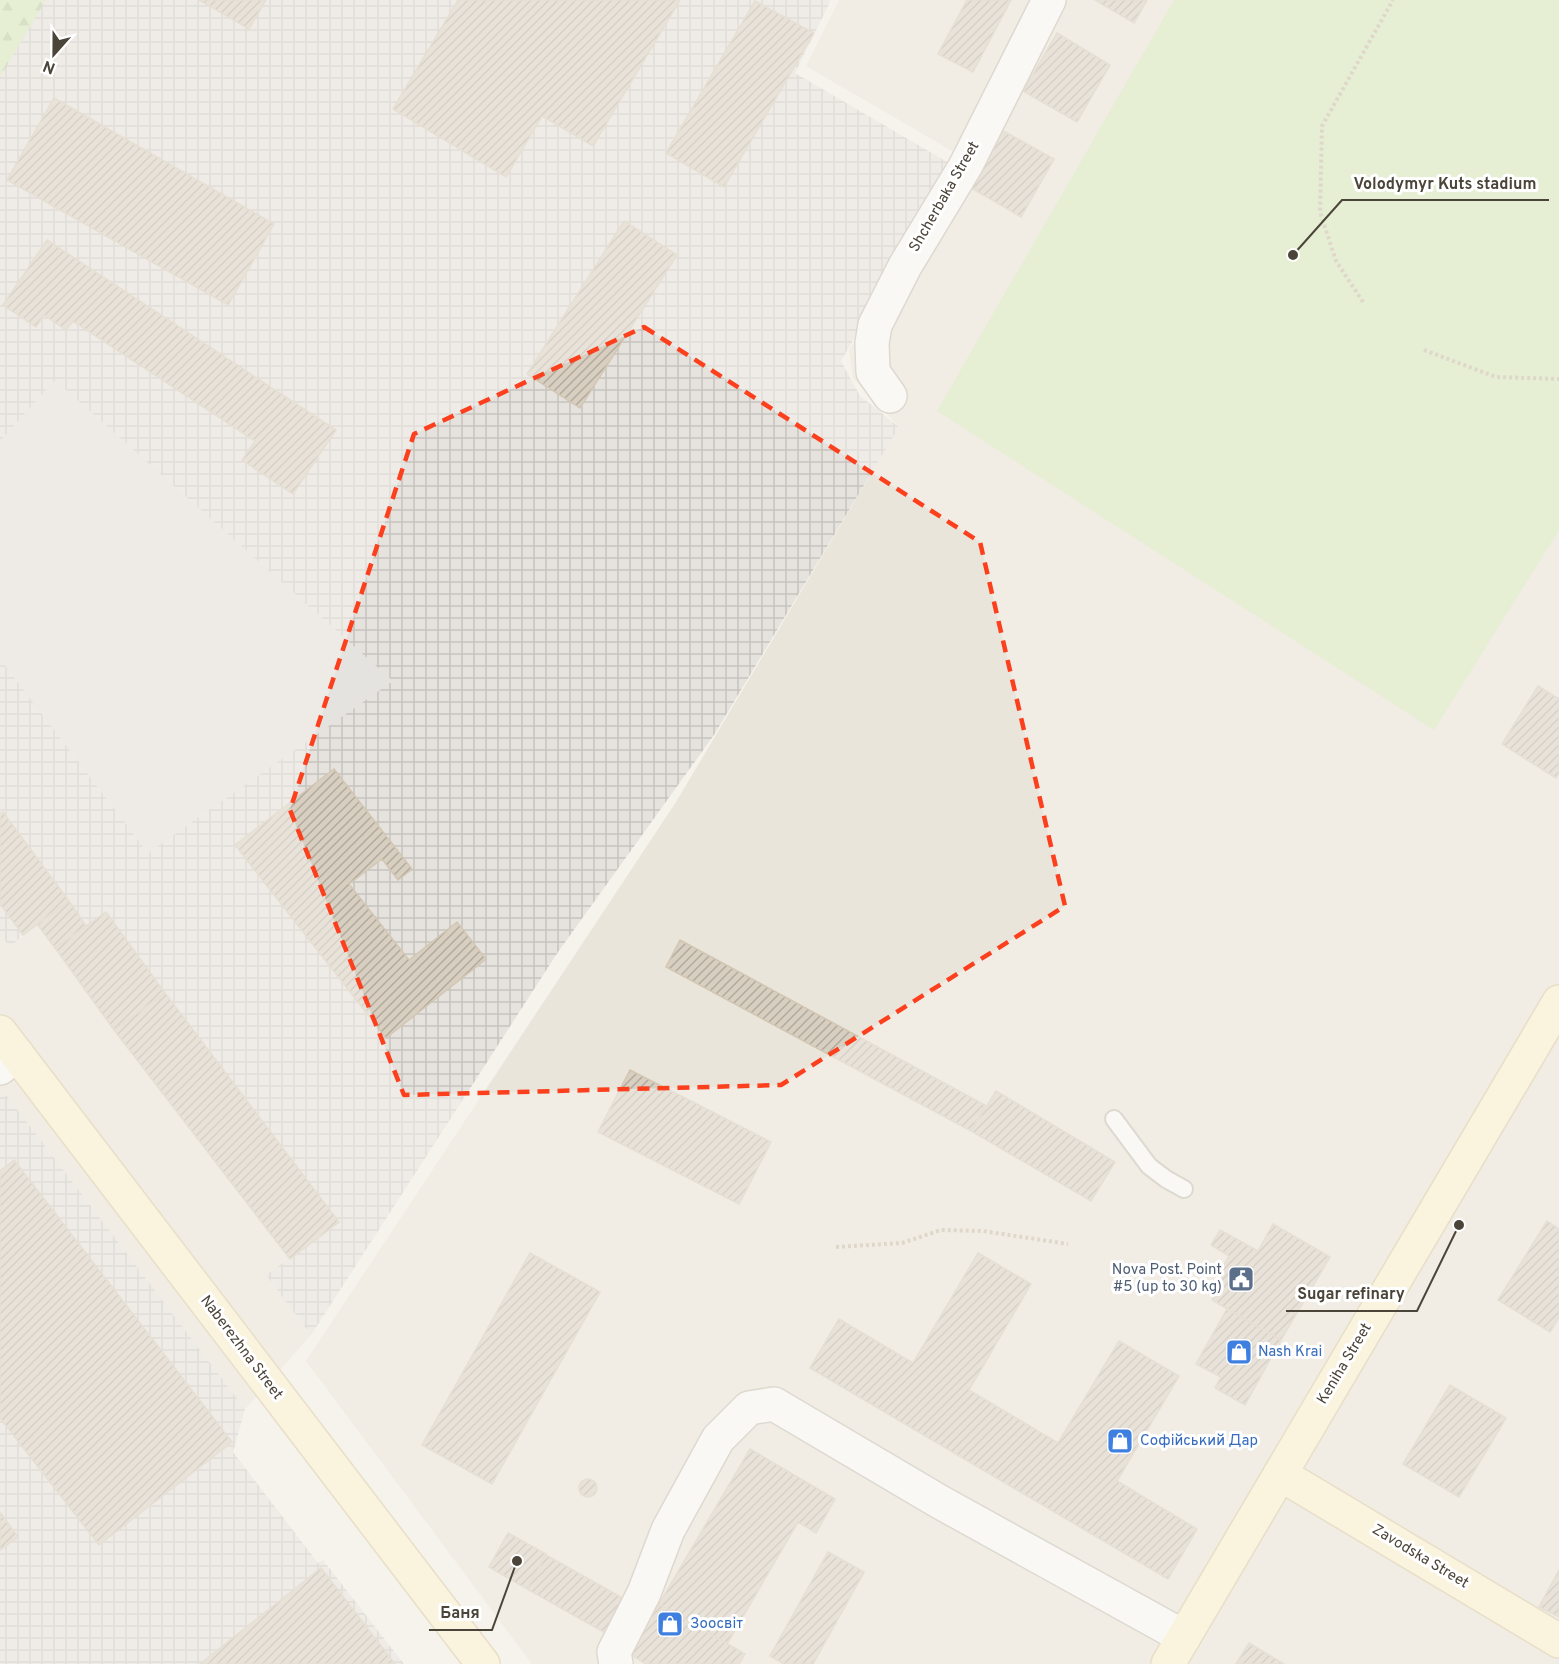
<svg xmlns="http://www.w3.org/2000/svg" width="1559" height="1664" font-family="Overpass,sans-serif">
<defs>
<pattern id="industrial-grid" width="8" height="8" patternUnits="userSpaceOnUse" patternTransform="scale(1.5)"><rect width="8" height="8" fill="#e6e2dd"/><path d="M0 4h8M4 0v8" fill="none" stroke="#c7c3be"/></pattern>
<pattern id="forest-firs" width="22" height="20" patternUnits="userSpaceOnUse" patternTransform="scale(1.5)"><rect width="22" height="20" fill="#d2eab5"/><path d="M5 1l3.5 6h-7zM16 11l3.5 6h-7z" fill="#b6ca9c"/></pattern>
<pattern id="building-hatch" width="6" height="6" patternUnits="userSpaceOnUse" patternTransform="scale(1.5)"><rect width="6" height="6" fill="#d8cfc1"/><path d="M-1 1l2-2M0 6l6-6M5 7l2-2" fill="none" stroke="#b1aa9e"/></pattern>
</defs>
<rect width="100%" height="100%" fill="#f6f3ec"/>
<!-- residential -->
<path fill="#eae5da" d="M839 0H1559V1664H532L306 1361 676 802 899 427 853 378 849 351 959 155 806 66Z
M37 924 114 1030 290 1259 266 1275 311 1335 245 1409 7 1096 0 1097V934L10 947Z"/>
<!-- industrial -->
<path fill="url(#industrial-grid)" d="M0 0H831L795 73 954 166 841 361 860 396 899 427 714 735 558 952 311 1335 266 1275 289 1259 114 1030 38 925 23 935 10 947 0 934Z
M7 1096 245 1409 233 1452 318 1563 323 1560 404 1664H0V1097Z"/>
<!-- green -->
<path fill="#d2eab5" d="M1174 0H1559V530L1434 730 937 411Z"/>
<!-- forest -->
<path fill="url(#forest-firs)" d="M0 0H46L0 77Z"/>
<!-- parking -->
<path fill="#e5e3e0" d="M55 380 393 681 148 853 0 659V441Z"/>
<!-- building -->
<path fill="url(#building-hatch)" stroke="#d3c7b4" stroke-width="1.5" d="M199 0H266L249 29Z
M458 0H680L593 146 542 116 506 177 393 109Z
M967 0H1011L973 72 938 54Z
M1095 0H1147L1134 23Z
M755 1 814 33 724 187 666 153Z
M1057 33 1110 65 1077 122 1023 91Z
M54 98 274 224 228 305 7 180Z
M998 128 1054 159 1021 217 966 185Z
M624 221 677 255 580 408 527 374Z
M47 240 336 430 293 494 242 460 255 441 73 321 66 330 44 315 36 327 3 305Z
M1538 686 1559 699V773L1556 778 1502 744Z
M334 769 412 869 398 880 382 859 349 884 409 960 457 922 486 959 386 1038 235 845Z
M3 812 69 901 23 935 0 904V814Z
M69 901 86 926 55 948 37 924Z
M106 912 165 993 114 1030 55 948Z
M680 940 985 1105 971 1131 666 967Z
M165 993 339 1222 290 1259 114 1030Z
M630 1070 771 1142 739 1204 598 1132Z
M996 1091 1115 1162 1091 1201 971 1131Z
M14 1160 232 1442 99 1545 0 1418V1171Z
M1547 1221 1559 1229V1317L1550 1332 1498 1300Z
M1273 1224 1330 1257 1281 1340 1212 1300 1218 1289 1212 1285 1229 1256 1211 1245 1220 1230 1258 1251Z
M530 1253 600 1292 492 1484 422 1445Z
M978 1253 1031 1284 969 1390 1058 1443 1119 1341 1179 1376 1117 1481 1197 1529 1168 1579 810 1368 839 1319 913 1363Z
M1227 1309 1281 1340 1245 1405 1215 1388 1221 1377 1196 1364Z
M1450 1385 1506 1418 1459 1497 1403 1464Z
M750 1449 835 1499 816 1533 798 1522 727 1644 659 1604Z
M579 1488a9 9 0 1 1 18 0a9 9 0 1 1-18 0Z
M0 1512 18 1537 0 1550Z
M508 1533 546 1554 527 1589 489 1567Z
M828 1552 864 1572 813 1664H784L770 1656Z
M546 1555 628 1601 609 1635 527 1589Z
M321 1568 395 1664H200Z
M1559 1570V1617L1539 1607Z
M659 1604 745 1654 739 1664H646L630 1654Z
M1249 1643 1284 1664H1236Z"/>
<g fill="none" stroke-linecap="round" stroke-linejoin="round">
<defs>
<path id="lane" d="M1114 1119 1149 1166 1166 1179 1184 1189"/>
<path id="street" d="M890 396 873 372 872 343 875 325 905 266 966 165 1049 0
M0 1068 17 1054
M616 1664 614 1652 644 1593 668 1530 718 1439 749 1408 774 1404 940 1502 1184 1637"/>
<path id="secondary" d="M0 1032 483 1664
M1280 1474 1559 1641
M1168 1664 1559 1002"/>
</defs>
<!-- lane casing -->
<use href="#lane" stroke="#c2bbae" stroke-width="20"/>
<!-- street casing -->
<use href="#street" stroke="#c2bbae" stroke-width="36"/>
<!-- secondary casing -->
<use href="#secondary" stroke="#d6c79b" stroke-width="36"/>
<!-- path -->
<path stroke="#c4b79f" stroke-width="4" stroke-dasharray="3 3" stroke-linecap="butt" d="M1363 302 1336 261 1320 212 1322 126 1393 0
M1424 350 1496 377 1559 379
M836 1247 902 1243 941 1230 983 1231 1068 1244"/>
<!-- lane -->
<use href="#lane" stroke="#fff" stroke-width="16"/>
<!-- street -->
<use href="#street" stroke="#fff" stroke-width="33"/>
<!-- secondary -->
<use href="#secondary" stroke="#fff3cd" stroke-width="33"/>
</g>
<!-- marked area -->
<path d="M0 0H1559V1664H0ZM644 327 980 542 1065 906 781 1085 404 1095 290 810 414 434Z" fill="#f6f3ec" fill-opacity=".55" fill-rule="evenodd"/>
<path fill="none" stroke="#fc3f1d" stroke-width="4.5" stroke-dasharray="12 8" stroke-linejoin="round" d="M644 327 980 542 1065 906 781 1085 404 1095 290 810 414 434Z"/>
<!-- icons -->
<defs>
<symbol id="civic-square" viewBox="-11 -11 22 22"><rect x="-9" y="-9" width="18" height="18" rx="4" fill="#5c6f8a" stroke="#fff"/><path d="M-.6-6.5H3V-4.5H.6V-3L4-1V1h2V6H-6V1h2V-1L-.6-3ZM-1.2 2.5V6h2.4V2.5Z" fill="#fff"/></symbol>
<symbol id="shop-square" viewBox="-11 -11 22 22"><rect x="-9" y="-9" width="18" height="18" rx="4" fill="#3f7fe0" stroke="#fff"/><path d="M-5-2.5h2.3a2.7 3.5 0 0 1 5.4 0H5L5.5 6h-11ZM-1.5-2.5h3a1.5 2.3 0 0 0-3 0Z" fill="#fff"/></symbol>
</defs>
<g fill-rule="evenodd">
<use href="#civic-square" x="1226" y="1264" width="30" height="30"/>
<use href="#shop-square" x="1224" y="1337" width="30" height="30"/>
<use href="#shop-square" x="1105" y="1426" width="30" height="30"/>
<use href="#shop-square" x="655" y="1609" width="30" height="30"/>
</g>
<g text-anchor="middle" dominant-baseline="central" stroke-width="6" stroke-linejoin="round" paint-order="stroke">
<!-- street labels -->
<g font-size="15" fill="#4b4439" stroke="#fff">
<text transform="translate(945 197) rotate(-60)">Shcherbaka Street</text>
<text transform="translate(241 1348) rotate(53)">Naberezhna Street</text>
<text transform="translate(1345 1364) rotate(-59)">Keniha Street</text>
<text transform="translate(1420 1557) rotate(31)">Zavodska Street</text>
</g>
<!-- service labels -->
<g font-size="15" fill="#4e5e75" stroke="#fff" text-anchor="end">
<text x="1222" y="1270">Nova Post. Point<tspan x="1222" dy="17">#5 (up to 30 kg)</tspan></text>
</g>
<!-- shop labels -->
<g font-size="15" fill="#366cbe" stroke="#fff" text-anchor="start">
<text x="1258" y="1352">Nash Krai</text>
<text x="1140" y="1441">Софійський Дар</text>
<text x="690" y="1624">Зоосвіт</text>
</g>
</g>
<!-- callouts -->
<path fill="none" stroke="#4b4439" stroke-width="2" d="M1293 255L1342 200H1549M1459 1225L1417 1311H1286M517 1561L492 1630H429"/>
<g fill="#4b4439" stroke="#fff" stroke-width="2">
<circle cx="1293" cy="255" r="6"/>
<circle cx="1459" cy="1225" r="6"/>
<circle cx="517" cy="1561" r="6"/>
</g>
<g font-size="16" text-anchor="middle" font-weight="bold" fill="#4b4439" stroke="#fff" stroke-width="6" stroke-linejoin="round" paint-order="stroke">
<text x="1445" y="189">Volodymyr Kuts stadium</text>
<text x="1351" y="1299">Sugar refinary</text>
<text x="460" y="1618">Баня</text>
</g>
<!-- north arrow -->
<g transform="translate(54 54) rotate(201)" stroke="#ffffff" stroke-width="4.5" paint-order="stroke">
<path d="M0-4.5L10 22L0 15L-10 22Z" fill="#4b4439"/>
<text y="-9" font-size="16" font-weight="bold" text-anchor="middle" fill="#4b4439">N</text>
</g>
</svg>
